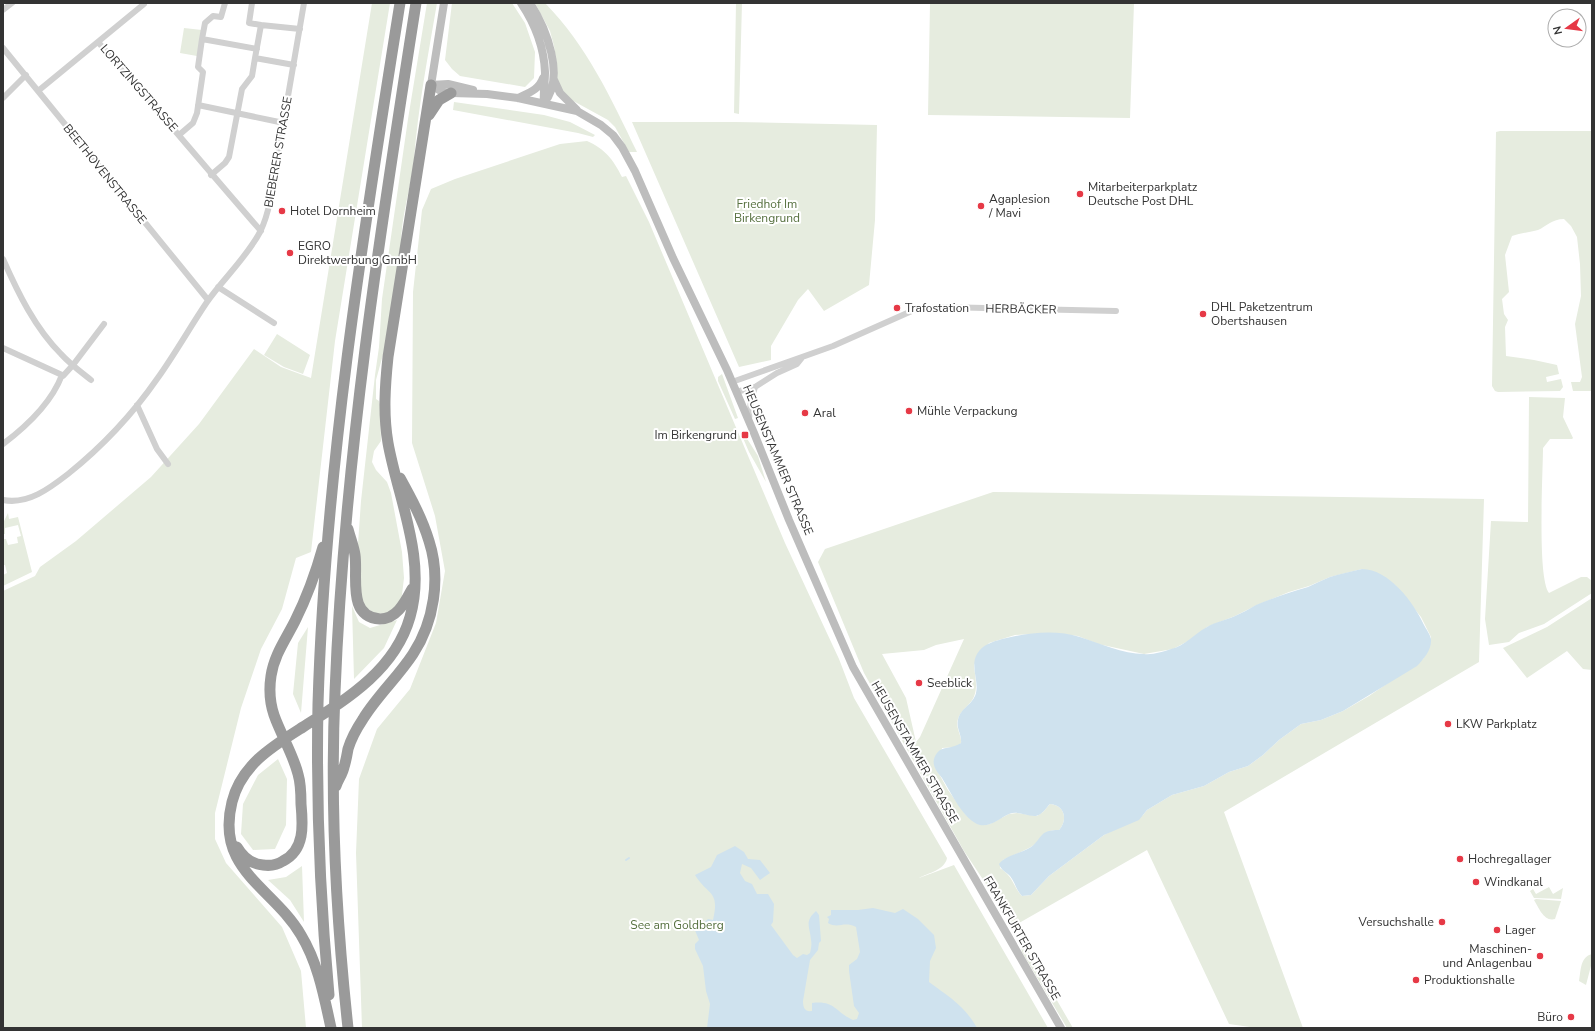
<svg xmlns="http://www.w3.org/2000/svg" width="1595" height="1031" font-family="'Nunito Sans',sans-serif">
<rect width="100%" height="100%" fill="#fff"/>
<!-- green -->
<path fill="#e6ecdf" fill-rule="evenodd" d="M372 3H390L335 341 311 552 296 558 282 609 261 649 241 708 215 813V839L226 863 282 927 301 971 306 1028H3V591L35 576 40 567 76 541 151 477 199 424 254 349 281 367 311 378Z
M427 3H437C428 56 418 107 414 160 411 188 401 216 401 245L384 351 376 380V399L379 401 380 405 381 441 374 451 372 462 376 470 387 482 391 493 402 552 404 578 401 603 390 613 376 614 365 607 359 591 358 544 361 501 375 375 379 347 382 299 408 119Z
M452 3H512L525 23 535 52 534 78 525 87 460 76 452 69 445 60Z
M535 3H545C587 46 611 98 637 152H629L615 127 608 120 566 97 557 81V66L554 46 550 31Z
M736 3H742L739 114 734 113Z
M930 3H1134L1130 118 928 115Z
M184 28 202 30 197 56 180 53Z
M454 102 544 115 570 122 595 135 593 137 578 133 453 110Z
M632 122H735L877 125 875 220 869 285 824 311 808 289 798 300 771 346V360L739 367Z
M1500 131H1592V391H1573L1571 382H1580L1582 377 1575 324 1581 296 1580 264 1577 237 1571 226 1564 219C1552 219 1547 226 1538 230 1531 232 1520 233 1512 236L1505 255 1509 292 1502 299 1504 314 1508 320 1505 327 1506 356 1534 360 1557 365 1559 374 1546 377 1547 382 1561 379 1563 387 1560 391 1498 392 1495 391 1492 386 1496 132Z
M587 141C605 149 613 159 622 177L626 176 649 222 785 543 839 659 854 698 947 858C945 870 928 873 919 878L954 865 1048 1028H362L356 853 359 779 377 729 410 689 436 623 445 571 435 516 412 443 413 292 422 210 431 189 455 179 560 144Z
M277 334 310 355 303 374 284 367 264 355Z
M722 374 738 418 735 419 718 381V377Z
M1529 397 1565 398 1563 417 1573 438 1572 439H1550L1543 448C1543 473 1537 577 1549 593L1581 577H1587L1592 581V593L1544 624 1519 633 1509 642 1489 645 1485 619 1491 521 1528 522Z
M746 437 758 456 766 482 749 452 743 438Z
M993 492 1484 499 1479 662 1224 812 1303 1028H1257L1229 1024 1147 850 1014 926 964 851 864 673 818 562 825 549ZM1362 569 1395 585 1421 617 1431 637 1430 645 1423 659 1369 696 1343 711 1321 720 1301 724 1279 740 1263 755 1248 766 1229 772 1204 786 1172 795 1147 810 1143 815 1104 835 1049 876 1031 895 1022 896C1013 887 1014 877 1000 868L1003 860C1011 856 1020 853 1029 848 1043 841 1039 830 1059 830 1068 820 1065 805 1050 804L1043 812 1037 816 1017 813 1009 814 990 824 981 825 966 815 948 790 938 772 942 748 957 747 961 743C962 735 955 728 958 719 960 712 965 709 969 704 980 693 975 678 974 665L989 643 1015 635 1030 634H1061L1078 636 1098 644 1144 654 1173 649 1192 639 1207 627 1235 616 1257 605 1289 592 1309 586 1330 577ZM964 639 920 737 916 742 906 698 882 654 924 650 936 645Z
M8 513 9 519 18 517 32 572 3 586V575L7 573 5 565H4L3 563V539H6L8 545 18 543 17 537 21 536 18 525 5 528V534H3V523Z
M1592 598V670L1583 669 1567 651 1527 678 1503 648 1547 627Z
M352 606 359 622 370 628 397 620 384 648 354 679Z
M308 627 301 713 293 694 298 643Z
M278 759 287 779 286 825 275 849 253 850 241 834 243 804 258 775Z
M302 866 304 922 290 900 268 880 286 877Z
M1549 887 1553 894 1563 888 1561 899 1534 898 1530 891 1533 889 1536 894Z
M1536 899 1561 901 1555 919C1544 922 1539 908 1534 900Z
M1018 933 1073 1028H1067L1022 952Z
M1592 954V962L1586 985 1579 981C1581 970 1580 957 1592 954Z"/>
<!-- water -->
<path fill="#cfe2ee" d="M1362 569C1389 569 1414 603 1424 625 1426 629 1430 634 1431 639 1432 649 1424 659 1417 666L1343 711 1321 720 1301 724 1279 740 1263 755 1248 766 1229 772 1204 786 1172 795 1147 810 1139 820 1104 835 1049 876 1031 895 1022 896C1016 890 1015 882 1010 876 1006 872 1001 870 999 864 1007 854 1021 854 1031 847 1036 844 1039 837 1044 833 1049 830 1054 830 1059 830 1068 820 1065 805 1050 804 1046 808 1042 815 1036 816 1027 817 1018 810 1009 814 1000 818 991 827 980 825 964 821 950 791 942 778 939 774 935 770 934 765 933 761 934 757 937 753 942 746 953 749 961 743 962 735 956 728 958 720 960 708 973 705 976 693 979 681 970 666 977 654 982 645 992 642 1002 639 1026 633 1055 629 1080 637 1099 643 1123 654 1144 654 1153 655 1162 652 1171 649 1185 646 1194 634 1207 627 1215 622 1226 620 1235 616 1242 613 1249 609 1256 605 1273 598 1291 592 1308 587 1315 584 1322 580 1330 577 1340 574 1352 571 1362 569Z
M735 846 744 852 748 859 760 860 770 873 760 880 751 868 742 864 740 873 745 881 752 884 757 894H768L774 904 773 922 771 925 793 955 797 958 803 954 807 955 810 953C811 949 812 944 811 940 810 926 804 922 816 911L819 915 821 941 819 943 818 950 810 960 803 1001C803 1008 805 1012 812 1011V1003C835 1000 835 1012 853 1020L857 1019 859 1013 854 1006 849 971V965L857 959 860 952 856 927C844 921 838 929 828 923L829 919 827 917 831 915V910H858L873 908 895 913 903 909 918 919 934 935 936 948 930 961 929 982C948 996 965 1006 977 1028H707L710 1004 706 991 703 966 695 949V944L699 940 694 928 695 925H701L708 919 713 920C720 890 708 896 695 875L711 867 717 855Z"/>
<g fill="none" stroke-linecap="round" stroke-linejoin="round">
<!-- stream -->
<path stroke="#cfe2ee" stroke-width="2" d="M626 860 629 858"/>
<!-- street -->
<path stroke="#d0d0d0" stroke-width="6" d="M225 3 221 17 213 16 205 23 202 39 257 49
M252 3 249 23 261 25
M3 10 12 3
M98 42C153 104 206 168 261 231
M3 48 208 300
M294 65 255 58 261 25 300 29
M38 91 144 4
M3 98 26 75
M198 105 284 123
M179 135 193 123 197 113 203 72 198 67 202 39
M211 175 225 163 229 157 242 89 252 76 255 58
M3 259C18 293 35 328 61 354 70 364 81 372 91 380
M218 287 274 323
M3 348 62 375
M62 375 63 376 73 365 104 324
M732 382 833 346 914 310 941 307 1116 311
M736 392 755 387 777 373 797 364 801 359
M137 405 157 449 168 464
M749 419 751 400 755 387
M3 444C27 426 51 404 62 375
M3 500C28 505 50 488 68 474 103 446 132 415 157 379 175 354 190 327 207 302 223 279 247 257 260 232 265 222 268 211 270 201L304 3"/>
<!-- secondary -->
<path stroke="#bdbdbd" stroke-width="8" d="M521 3C535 24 544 47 545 72 545 83 543 93 544 103
M530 3C546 28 566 77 544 103
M554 80 560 93 577 110
M431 85 442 92 451 93 487 94 518 98 577 111 601 125 613 135 622 147 635 171 673 258 727 370 754 433 789 520 853 667 1061 1028
M431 85 444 3
M431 85 448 84 473 90
M518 98C528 93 539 90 543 78"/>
<!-- highway -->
<path stroke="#9a9a9a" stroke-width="11" d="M429 115 439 100 451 93
M348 529C350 537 354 547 355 555 358 577 347 617 380 619 397 619 405 602 412 589
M336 786C338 780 343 773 344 767 346 761 347 755 348 749 351 739 357 728 363 719 377 696 398 677 413 654 434 622 441 578 429 541 422 518 411 498 400 478
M237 847C243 857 251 864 263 865 270 866 277 865 283 861 305 850 303 825 301 804 301 794 301 784 298 774 293 754 281 735 274 715 270 703 269 689 271 676 274 655 286 639 295 621 307 597 316 572 323 547
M329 995C320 898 316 801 318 704 325 469 363 235 400 3
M331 1028C324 996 318 963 301 935 273 887 215 870 232 802 241 765 273 746 303 727 347 699 395 670 410 617 427 559 398 499 388 443 383 414 385 386 388 357L431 85
M348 1028C336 917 330 804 335 692 344 460 380 232 416 3"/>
</g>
<!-- markers -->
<g fill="#e63946" stroke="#fff" stroke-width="1.5">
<circle cx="1080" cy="194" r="4"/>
<circle cx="981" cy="206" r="4"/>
<circle cx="282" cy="211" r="4"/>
<circle cx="290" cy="253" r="4"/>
<circle cx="897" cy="308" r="4"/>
<circle cx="1203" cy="314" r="4"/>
<circle cx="909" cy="411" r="4"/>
<circle cx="805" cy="413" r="4"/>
<rect x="741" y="431" width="8" height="8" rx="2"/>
<circle cx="919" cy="683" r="4"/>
<circle cx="1448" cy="724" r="4"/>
<circle cx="1460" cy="859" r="4"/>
<circle cx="1476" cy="882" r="4"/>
<circle cx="1442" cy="922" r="4"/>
<circle cx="1497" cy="930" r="4"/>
<circle cx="1540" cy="956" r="4"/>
<circle cx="1416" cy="980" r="4"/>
<circle cx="1571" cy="1017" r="4"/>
</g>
<g text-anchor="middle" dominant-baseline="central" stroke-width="4" stroke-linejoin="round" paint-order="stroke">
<!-- street labels -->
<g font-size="12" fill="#333" stroke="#fff">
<text transform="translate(139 88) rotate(49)">LORTZINGSTRASSE</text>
<text transform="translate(278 152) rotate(-80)">BIEBERER STRASSE</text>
<text transform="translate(105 174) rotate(51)">BEETHOVENSTRASSE</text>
<text transform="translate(1021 309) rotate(1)">HERBÄCKER</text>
<text transform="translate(778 460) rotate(67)">HEUSENSTAMMER STRASSE</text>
<text transform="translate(915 752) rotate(60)">HEUSENSTAMMER STRASSE</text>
<text transform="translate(1022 938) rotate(60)">FRANKFURTER STRASSE</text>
</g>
<!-- poi labels -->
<g font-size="12" fill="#333" stroke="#fff" text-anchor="start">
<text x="1088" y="187">Mitarbeiterparkplatz<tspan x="1088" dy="14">Deutsche Post DHL</tspan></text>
<text x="989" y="199">Agaplesion<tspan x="989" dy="14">/ Mavi</tspan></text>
<text x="290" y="211">Hotel Dornheim</text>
<text x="298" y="246">EGRO<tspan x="298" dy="14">Direktwerbung GmbH</tspan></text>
<text x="1211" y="307">DHL Paketzentrum<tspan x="1211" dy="14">Obertshausen</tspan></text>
<text x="905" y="308">Trafostation</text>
<text x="917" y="411">Mühle Verpackung</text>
<text x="813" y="413">Aral</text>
<text x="737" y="435" text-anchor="end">Im Birkengrund</text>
<text x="927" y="683">Seeblick</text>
<text x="1456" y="724">LKW Parkplatz</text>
<text x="1468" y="859">Hochregallager</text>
<text x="1484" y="882">Windkanal</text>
<text x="1434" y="922" text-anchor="end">Versuchshalle</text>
<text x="1505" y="930">Lager</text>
<text x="1532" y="949" text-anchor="end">Maschinen-<tspan x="1532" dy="14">und Anlagenbau</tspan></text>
<text x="1424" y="980">Produktionshalle</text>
<text x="1563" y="1017" text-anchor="end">Büro</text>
</g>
<!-- park labels -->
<g font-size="12" fill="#56703f" stroke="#fff">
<text x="767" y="204">Friedhof Im<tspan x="767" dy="14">Birkengrund</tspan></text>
<text x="677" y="925">See am Goldberg</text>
</g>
</g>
<!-- border -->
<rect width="1595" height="1031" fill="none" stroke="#333333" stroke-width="8"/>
<!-- north arrow -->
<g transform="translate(1567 28) rotate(256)"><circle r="19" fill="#ffffff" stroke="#adadad"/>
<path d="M0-3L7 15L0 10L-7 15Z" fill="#e63946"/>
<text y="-6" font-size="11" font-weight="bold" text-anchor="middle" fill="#333333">N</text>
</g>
</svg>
